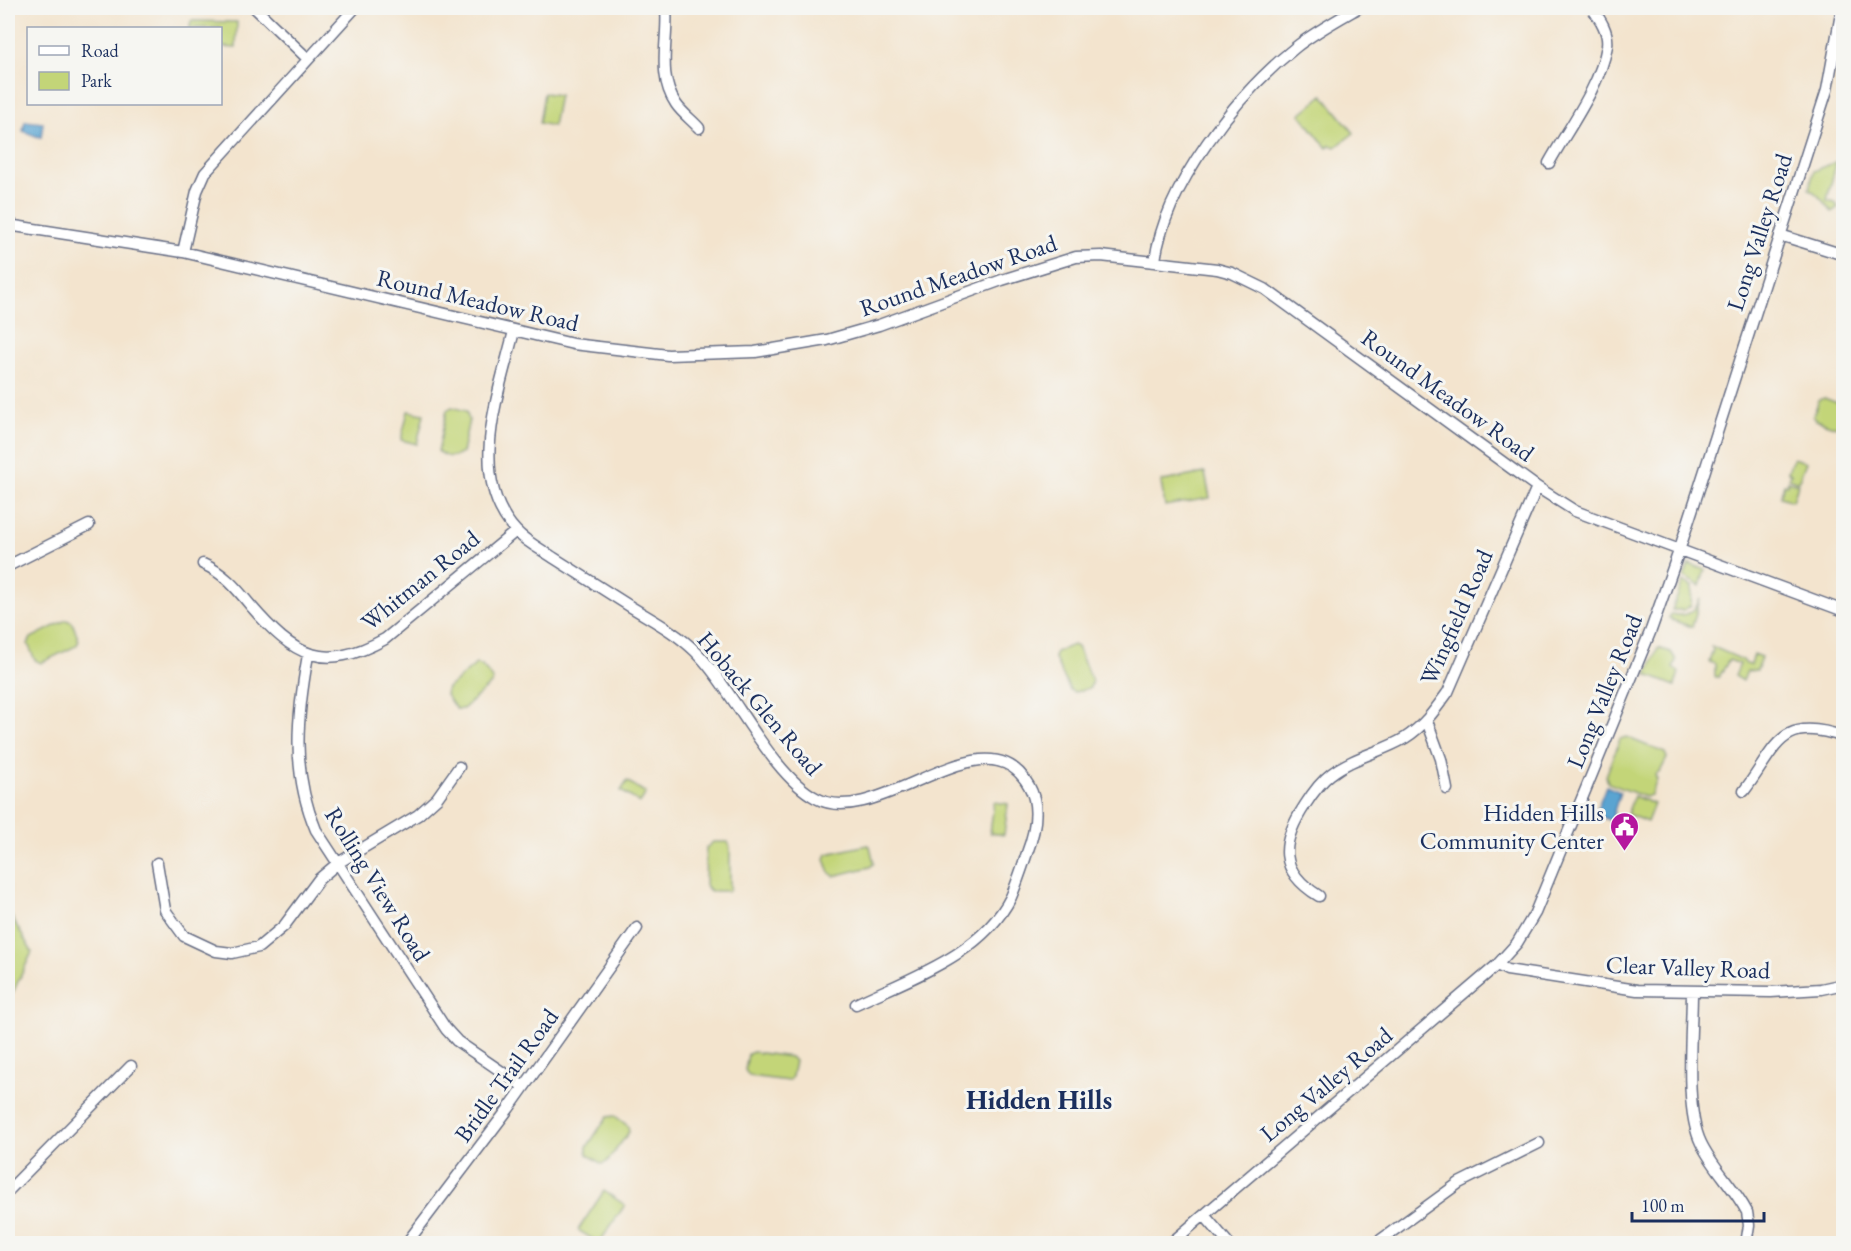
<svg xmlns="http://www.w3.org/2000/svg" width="1851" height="1251" font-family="'EB Garamond',serif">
<rect width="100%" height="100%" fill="#f6f6f2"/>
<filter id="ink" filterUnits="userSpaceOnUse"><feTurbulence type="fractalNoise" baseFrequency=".0167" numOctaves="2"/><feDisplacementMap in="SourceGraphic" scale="12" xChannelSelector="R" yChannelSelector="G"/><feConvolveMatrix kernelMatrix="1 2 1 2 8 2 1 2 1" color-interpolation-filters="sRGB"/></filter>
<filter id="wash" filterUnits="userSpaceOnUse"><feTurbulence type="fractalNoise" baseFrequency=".008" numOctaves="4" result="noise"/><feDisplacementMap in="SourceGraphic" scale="24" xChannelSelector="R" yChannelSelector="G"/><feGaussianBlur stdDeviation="1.35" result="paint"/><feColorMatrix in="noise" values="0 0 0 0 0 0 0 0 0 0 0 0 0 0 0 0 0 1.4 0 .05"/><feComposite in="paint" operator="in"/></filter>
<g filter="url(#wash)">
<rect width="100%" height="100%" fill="#f3e4ce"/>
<!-- green -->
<path fill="#c3d578" stroke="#6f826b" stroke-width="1.5" d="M191 21 237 22 236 48 221 47 220 28H190Z
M544 93 559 95 553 126 539 123Z
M1323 95 1354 133 1336 147 1330 145 1327 148 1300 114Z
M1840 160 1836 164 1827 200 1835 202 1838 207 1832 212C1826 206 1819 193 1809 189L1814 171Z
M1824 398 1843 405V429L1816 420 1813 416 1819 400Z
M452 407 466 411 469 420 462 453C454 458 445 458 438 451L447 410Z
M408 411 424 414 417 444 401 440Z
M1793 458 1806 462 1798 482 1789 478 1791 474 1788 472Z
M1205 473 1210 498 1165 506 1161 483 1163 481Z
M1788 481 1798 484 1793 501 1780 497 1784 484 1787 485Z
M1689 564 1705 570 1700 586 1684 577Z
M1683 582 1692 586 1691 605 1684 610H1672Z
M1700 599 1692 627 1669 619 1671 614C1685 617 1694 614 1700 599Z
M66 620 72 622 79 641 76 646 41 663 35 660 28 644 31 638Z
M1073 645 1077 647 1092 681 1090 688 1075 692 1070 690 1054 657 1056 652Z
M1711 646 1743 660 1746 664 1751 665 1754 654 1762 657 1757 670 1747 671 1743 681 1735 676 1740 664 1729 660 1719 677H1715V664L1709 662 1713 650Z
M1658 648 1671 652 1676 660 1673 668 1679 672 1675 686 1647 675Z
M476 664 481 665 493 679 492 683 463 709H456L446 695 447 689Z
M1626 737 1665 753 1667 758 1660 772 1655 775 1657 780 1651 795 1645 797 1608 783 1606 776 1620 739Z
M627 781 646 793 640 803 621 791Z
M1634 796 1654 804 1647 822 1627 814Z
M994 802 1008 804 1004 835 990 833Z
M713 842H728L730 847V889L728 891H710L705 885 706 848Z
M867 845 870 846 874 863 870 867 834 876 830 873 825 859 827 854Z
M8 911 32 952 8 1003Z
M753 1052 791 1057 795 1061 792 1077 788 1081 749 1076 745 1070 748 1054Z
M615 1116 628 1126 629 1132 607 1162 602 1164 587 1154V1147L607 1117Z
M604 1191 625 1205 599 1243 578 1230Z"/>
<!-- water -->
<path fill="#5aa4d1" stroke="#3a6a98" stroke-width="1.5" d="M25 121 43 123 41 138 23 131Z
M1606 786 1620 792 1611 821 1595 814Z"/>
</g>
<g filter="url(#ink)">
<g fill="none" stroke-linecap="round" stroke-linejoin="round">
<defs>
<path id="minor" d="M255 8 307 58
M666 8C669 39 656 75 676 104 682 113 692 120 699 128
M1549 163C1569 127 1600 87 1607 46 1609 32 1600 19 1592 8
M8 225 183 252 573 344 668 355 755 352 827 340 879 325 1002 280 1076 257 1101 256 1217 269 1232 273 1265 289 1537 487 1575 511 1844 611
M1780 235 1844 255
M183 252 197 191 205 173 355 8
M1155 261C1165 185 1237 94 1296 47 1315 32 1337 20 1358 8
M514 331C499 393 466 477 516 531 526 542 542 550 554 558 579 574 603 589 628 605 650 619 676 632 695 651 733 688 770 774 816 798 878 832 986 708 1029 786 1041 807 1035 832 1027 853 1022 868 1017 883 1011 897 982 955 910 978 856 1004
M203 564C224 573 237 589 251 606 294 656 323 673 385 639L516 531
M8 566 89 525
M308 655C297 716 291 772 316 830L446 1029 457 1041 524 1087
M1427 721 1441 759 1447 789
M1744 791C1777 748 1779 714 1844 737
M157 863 165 910 184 936 216 951 232 953 259 947 284 926 319 879 338 863 418 815 437 798 459 767
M1319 896C1278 871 1280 843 1305 805 1312 794 1320 782 1331 774 1353 757 1382 752 1405 738 1424 726 1435 710 1448 692L1537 487
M1497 965 1507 970 1637 990 1771 992 1821 989 1844 984
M1692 992C1692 1033 1684 1108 1701 1143 1713 1168 1734 1187 1747 1212L1749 1225 1746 1244
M8 1191 131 1066
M1204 1215 1229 1244
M406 1244 509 1108 637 928
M1170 1244 1497 965 1517 943 1535 913 1651 630 1679 551 1827 90 1842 8
M1375 1244 1459 1183 1539 1143"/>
</defs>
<!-- minor casing -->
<use href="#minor" stroke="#676e85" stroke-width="13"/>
<!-- minor -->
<use href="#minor" stroke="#fff" stroke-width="10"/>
</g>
</g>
<!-- icons -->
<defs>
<symbol id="civic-pin" viewBox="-11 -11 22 30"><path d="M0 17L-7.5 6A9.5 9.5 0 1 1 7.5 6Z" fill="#b5179e" stroke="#f6f6f2"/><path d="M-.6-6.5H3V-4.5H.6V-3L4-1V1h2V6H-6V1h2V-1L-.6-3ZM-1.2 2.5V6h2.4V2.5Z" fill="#fff"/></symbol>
</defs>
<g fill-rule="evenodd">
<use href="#civic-pin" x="1608" y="810" width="33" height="45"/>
</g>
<g text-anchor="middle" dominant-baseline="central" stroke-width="6" stroke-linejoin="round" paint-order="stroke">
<!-- street labels -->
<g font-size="24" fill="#1b2f5e" stroke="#f6f6f2">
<text transform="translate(1759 232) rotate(-72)">Long Valley Road</text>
<text transform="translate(958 275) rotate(-19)">Round Meadow Road</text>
<text transform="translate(478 300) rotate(13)">Round Meadow Road</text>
<text transform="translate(1448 395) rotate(36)">Round Meadow Road</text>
<text transform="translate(420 580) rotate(-39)">Whitman Road</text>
<text transform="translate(1456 617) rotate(-66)">Wingfield Road</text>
<text transform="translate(1604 691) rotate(-68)">Long Valley Road</text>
<text transform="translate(760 703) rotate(50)">Hoback Glen Road</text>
<text transform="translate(378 884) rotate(58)">Rolling View Road</text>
<text transform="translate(1688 967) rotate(2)">Clear Valley Road</text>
<text transform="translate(506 1075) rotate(-54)">Bridle Trail Road</text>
<text transform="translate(1326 1084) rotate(-40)">Long Valley Road</text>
</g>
<!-- poi labels -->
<g font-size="24" fill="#1b2f5e" stroke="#f6f6f2" text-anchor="end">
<text x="1604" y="812">Hidden Hills<tspan x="1604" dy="28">Community Center</tspan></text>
</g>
<!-- quarter labels -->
<g font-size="27" font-weight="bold" fill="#1b2f5e" stroke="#f6f6f2">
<text x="1039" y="1099">Hidden Hills</text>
</g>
</g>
<!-- margin -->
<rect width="1851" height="1251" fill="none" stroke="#f6f6f2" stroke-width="30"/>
<!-- legend -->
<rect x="27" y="27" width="195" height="78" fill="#f6f6f2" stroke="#9ea6b7" stroke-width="1.5"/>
<rect x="39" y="46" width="30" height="9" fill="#ffffff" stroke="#9ea6b7" stroke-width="1.5"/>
<text x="81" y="57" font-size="18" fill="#1b2f5e">Road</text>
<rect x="39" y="72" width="30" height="18" fill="#c3d578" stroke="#9ea6b7" stroke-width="1.5"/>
<text x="81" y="87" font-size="18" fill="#1b2f5e">Park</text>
<!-- scale -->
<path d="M1632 1212v9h132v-9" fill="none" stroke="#1b2f5e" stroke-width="3"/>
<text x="1641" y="1212" font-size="18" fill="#1b2f5e" stroke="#f6f6f2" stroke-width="4.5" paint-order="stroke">100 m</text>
</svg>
